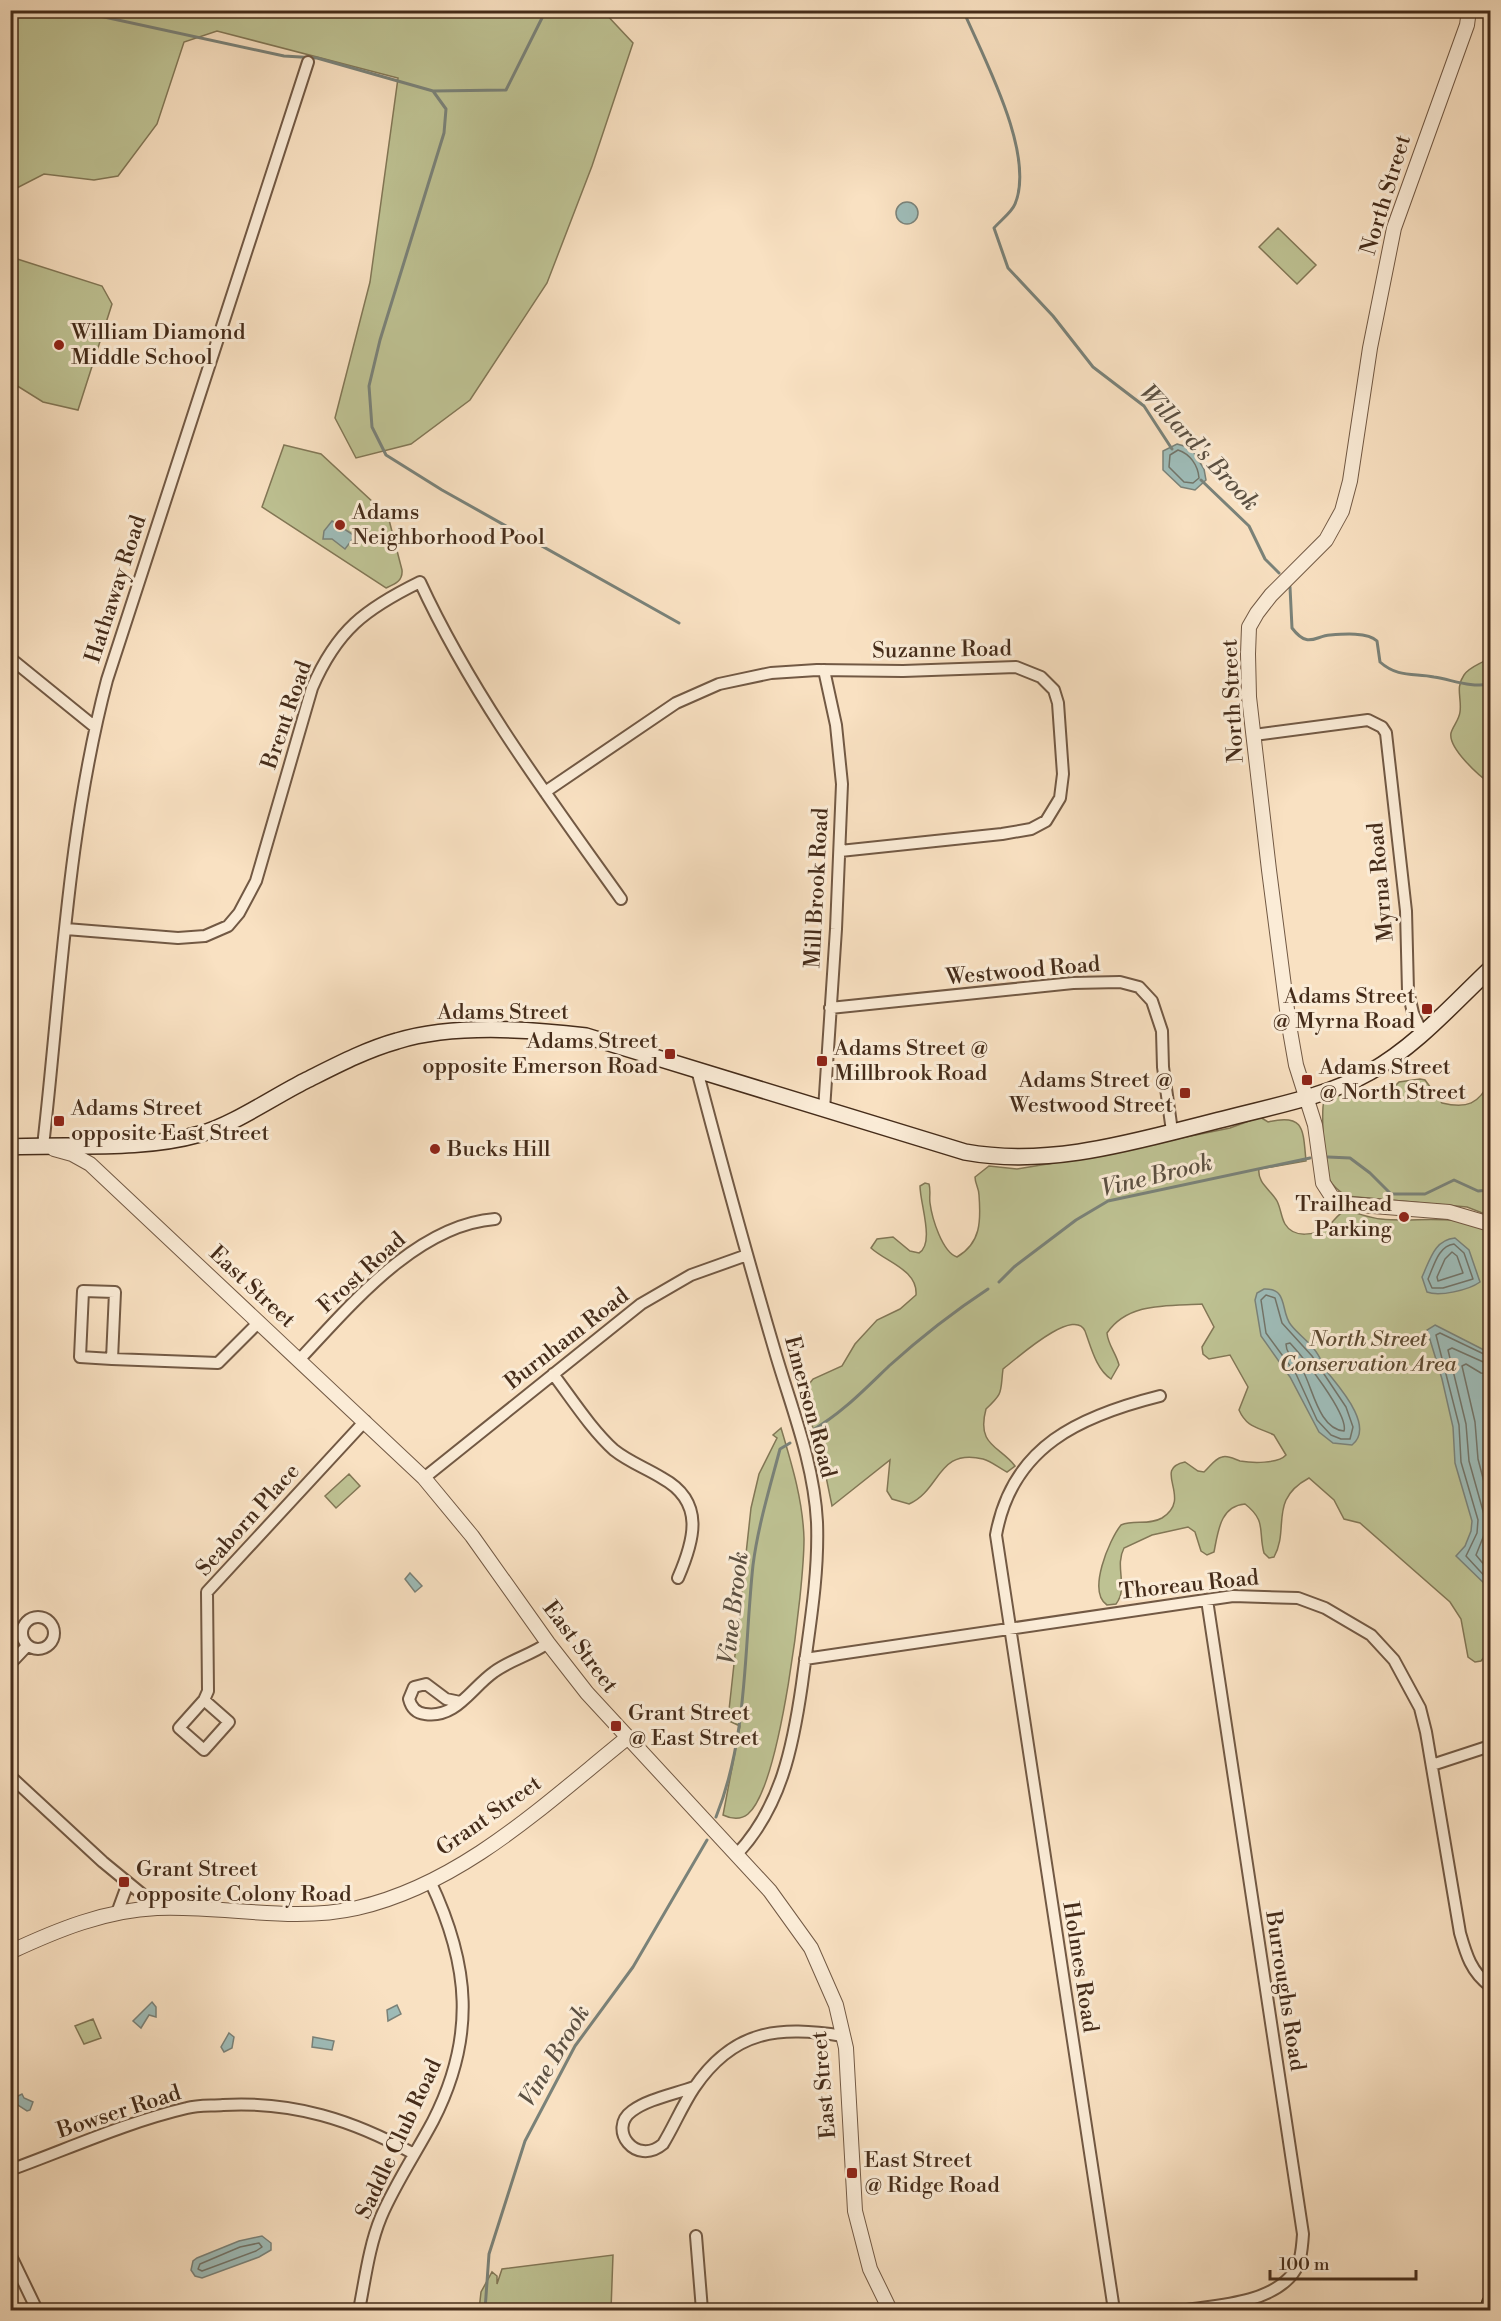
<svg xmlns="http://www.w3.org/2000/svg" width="1501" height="2321" font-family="'Libre Bodoni',serif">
<rect width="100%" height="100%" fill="#f9e1c2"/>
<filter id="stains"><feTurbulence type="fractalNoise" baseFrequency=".00333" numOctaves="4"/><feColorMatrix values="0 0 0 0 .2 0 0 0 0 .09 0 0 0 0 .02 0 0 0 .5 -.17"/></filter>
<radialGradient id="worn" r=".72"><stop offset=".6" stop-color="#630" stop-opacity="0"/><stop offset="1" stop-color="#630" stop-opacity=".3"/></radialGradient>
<!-- green -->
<path fill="#bec293" stroke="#827756" stroke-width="1.5" d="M11 10 603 11 633 43 592 166 547 283 470 400 411 444 356 458 335 418 370 282 398 78 217 31 184 42 157 124 118 176 94 180 44 174 11 191Z
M1278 228 1316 265 1297 284 1259 247Z
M11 257 102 286 112 304 78 410 43 402 11 382Z
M284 445 321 454 388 516 402 570C403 581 395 584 386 588L262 507Z
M1490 657V783C1479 776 1448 748 1451 733 1453 726 1459 720 1460 712 1462 698 1455 688 1464 675 1470 666 1482 664 1490 657Z
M1420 1079 1425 1080 1442 1103C1467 1109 1479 1104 1490 1081V1216L1467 1207 1346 1196C1338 1190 1330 1184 1327 1174 1324 1164 1321 1110 1324 1101 1346 1086 1357 1084 1379 1097L1387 1094 1399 1082Z
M1260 1117 1268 1122C1305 1113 1303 1130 1306 1161L1259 1169C1257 1183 1271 1190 1277 1201 1281 1209 1281 1217 1285 1224 1294 1239 1315 1235 1327 1227 1334 1222 1337 1214 1345 1211 1357 1212 1368 1218 1381 1219 1419 1223 1455 1212 1490 1232V1650L1481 1661 1475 1662 1468 1657 1461 1619 1450 1602 1360 1523 1344 1519 1334 1500 1309 1478C1268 1500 1290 1528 1274 1557L1269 1558 1264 1553C1258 1531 1267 1521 1245 1504 1220 1506 1218 1532 1214 1552L1207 1555 1201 1551 1195 1532 1188 1527 1152 1535 1124 1548C1114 1567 1129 1587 1116 1604L1107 1605C1087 1592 1109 1540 1121 1525 1134 1519 1148 1526 1162 1518 1194 1498 1151 1469 1185 1462L1198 1471 1204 1472C1210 1467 1214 1459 1222 1457 1228 1455 1234 1459 1240 1461 1252 1463 1278 1464 1286 1455L1274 1435C1258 1427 1247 1428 1239 1410L1248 1387 1230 1355 1209 1359 1203 1354 1202 1347 1214 1327 1202 1304C1168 1306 1128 1302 1107 1333 1108 1345 1116 1353 1119 1365L1111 1379C1096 1369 1091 1347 1085 1331 1074 1306 1015 1360 1003 1369 1000 1393 1004 1392 986 1409 976 1446 1000 1446 1015 1466L1007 1472C999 1468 991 1461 983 1459 937 1448 941 1490 909 1504L892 1499 887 1491 890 1460 832 1506 823 1462 810 1418 805 1411 806 1388 813 1379 842 1366 855 1344 877 1320 900 1309 916 1295C918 1270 886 1262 871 1248L877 1239 893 1237 910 1251 919 1253C935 1243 920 1204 920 1186L925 1183 929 1184C931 1191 929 1197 930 1203 932 1218 942 1252 957 1257 981 1243 981 1221 979 1195 979 1188 975 1184 975 1177L989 1166 1017 1169 1078 1159 1230 1128Z
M781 1428C792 1465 803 1501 804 1539 804 1586 781 1786 748 1814 741 1820 731 1819 723 1815L740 1726 729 1721V1710L751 1508 759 1474 777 1438 773 1435Z
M349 1474 360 1486 336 1508 325 1496Z
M93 2019 101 2038 84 2044 75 2026Z
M613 2255 611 2310H479L481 2292 492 2272 497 2276V2284L502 2269Z"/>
<!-- water -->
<path fill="#9ebcb8" stroke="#7a8279" stroke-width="1.5" d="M896 213a11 11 0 1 1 22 0a11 11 0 1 1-22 0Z
M1177 444 1191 448 1204 469 1206 480 1195 490 1181 487 1163 470V451Z
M332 521 355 536 345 549 332 539H323L324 531Z
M1455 1238 1469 1250 1480 1282C1469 1290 1439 1297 1427 1292L1422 1277C1430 1260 1434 1240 1455 1238Z
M1264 1289C1289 1288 1280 1312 1291 1325 1298 1334 1307 1340 1314 1349 1320 1356 1323 1365 1328 1373 1340 1388 1375 1427 1352 1445L1333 1443 1319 1432 1290 1377 1261 1336 1255 1300 1257 1293Z
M1435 1325 1490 1353V1589L1456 1556 1465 1546 1471 1531 1472 1521 1455 1463 1453 1427 1442 1379 1427 1330Z
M410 1573 422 1586 415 1592 405 1579Z
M152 2002 156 2007V2017L149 2015 141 2028 133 2021Z
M397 2005 401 2014 388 2021 387 2010Z
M229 2033 234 2037 232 2048 224 2052 221 2047Z
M313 2037 334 2041 332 2050 312 2047Z
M22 2094 24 2098 33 2102 30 2110 27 2111 13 2102 14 2098Z
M262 2236 271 2243V2250L259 2257 202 2278 195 2276 191 2270 193 2261 197 2258 239 2241Z"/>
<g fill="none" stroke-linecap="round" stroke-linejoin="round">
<!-- shore -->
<path stroke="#727469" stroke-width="1.5" d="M1178 450C1190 454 1198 465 1199 478L1193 483 1184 482 1169 467 1170 455Z
M1454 1244 1464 1253 1473 1279 1443 1288H1432L1428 1279C1434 1266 1438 1246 1454 1244Z
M1452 1252 1457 1256 1463 1273 1438 1281 1437 1277 1445 1259Z
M1266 1295 1275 1298 1282 1323 1312 1356 1346 1407 1353 1427 1350 1439H1341L1331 1435 1317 1420 1296 1374 1266 1333 1261 1300Z
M1286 1344 1290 1343C1303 1357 1349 1415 1344 1431 1319 1429 1313 1389 1303 1371 1297 1362 1286 1355 1286 1344Z
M1490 1357 1440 1333 1436 1335 1459 1425 1461 1462 1478 1520 1477 1533 1466 1556 1490 1582
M1490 1365 1452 1348 1448 1350 1466 1424 1469 1461 1485 1518 1484 1535 1476 1555 1490 1572
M1490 1374 1481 1373 1466 1364 1462 1366 1475 1422 1478 1459 1490 1505
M259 2243 262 2247 256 2251 202 2271 198 2269 200 2264 240 2247Z"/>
<!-- stream -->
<path stroke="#7a8279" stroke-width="3" d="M72 10 284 56 317 58 433 91 446 109 444 133 380 340 369 386 372 427 386 455 442 490 679 623
M963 10C983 57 1036 154 1015 204 1012 212 1000 221 994 228L1008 268 1053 316 1093 367 1144 406 1172 449
M433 91 506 90 546 10
M1201 480 1249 526 1265 559 1279 573
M1290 587 1292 628C1308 649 1315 636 1330 635 1343 634 1368 632 1377 641L1380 662C1398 678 1414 673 1434 677 1453 680 1471 688 1490 684
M1328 1157 1350 1158 1370 1173 1391 1194H1425L1454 1180 1478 1191 1490 1190
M999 1282 1014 1267 1076 1220 1108 1201 1310 1158
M811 1431C841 1414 864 1390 889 1366 920 1338 953 1312 988 1289
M716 1817C748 1737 744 1649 753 1565 758 1526 770 1487 780 1449L790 1443
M485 2310 489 2254 525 2141 575 2046 633 1967 707 1840"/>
<defs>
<path id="minor" d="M10 658 95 727
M1254 735 1368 720 1382 727 1386 733 1406 911 1408 991 1413 1013 1422 1033
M545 792 676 703 719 684 771 673 817 670 903 671 1016 667 1041 677 1054 690 1058 703 1063 774 1060 798 1046 821 1031 829 1002 834 840 851
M66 929 178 938 205 936 228 926 239 913 256 881 312 688C337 630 365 609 420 582 472 695 549 798 621 899
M830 1008 1073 983 1120 982 1139 987 1152 1001 1162 1031 1163 1067 1172 1131
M697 1070C722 1165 748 1260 776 1355 792 1409 814 1464 817 1522 819 1576 809 1630 802 1684 793 1747 781 1807 737 1854
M824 1110 836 929 842 784 836 725 824 670
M43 1146C61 990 67 832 107 680L308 62
M112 1359 80 1357 83 1291 115 1292 112 1359 218 1363 259 1322
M299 1360C350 1306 416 1225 495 1219
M553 1374C572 1399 591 1429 614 1450 629 1462 646 1468 662 1478 706 1502 694 1541 678 1578
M424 1478 641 1304 691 1275 747 1255
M22 1633a16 16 0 1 1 32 0a16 16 0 1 1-32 0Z
M805 1659 1233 1596 1298 1598 1325 1608 1371 1635 1394 1660 1420 1708 1426 1732 1460 1933C1466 1954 1471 1972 1490 1986
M10 1664 27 1646
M204 1700 229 1722 204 1750 179 1728 204 1700 208 1691 207 1592 365 1421
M460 1702 446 1699 426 1684 414 1687 409 1699C411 1707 416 1713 425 1714 456 1719 471 1688 494 1672 510 1660 531 1655 548 1643
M1432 1765 1490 1746
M10 1776 103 1862 159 1908
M117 1913 128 1883
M694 2087C675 2094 648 2099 632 2111 607 2129 636 2167 663 2144 674 2126 682 2106 694 2088 734 2029 779 2026 843 2036
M10 2170C68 2149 127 2122 187 2108 198 2105 211 2106 223 2105 293 2101 353 2120 414 2154
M696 2236 702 2310
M10 2254 37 2310
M359 2310C365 2280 369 2246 381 2217 395 2184 416 2153 433 2121 476 2037 470 1965 430 1881
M1114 2310 996 1535C1012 1446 1080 1416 1160 1396
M1187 2310C1219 2305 1265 2303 1289 2278 1301 2267 1302 2249 1303 2234L1207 1600"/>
<path id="tertiary" d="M1469 10 1467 25 1394 228 1370 348 1350 481 1342 511 1326 540 1271 595 1257 613 1249 627 1248 654 1249 697 1269 870 1289 1025 1296 1065 1315 1125 1323 1183 1332 1197 1348 1204 1449 1212 1490 1224
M54 1149 72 1154 90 1164 424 1478 472 1536 548 1643 587 1693 770 1891 811 1948 836 2005 846 2048 855 2211 870 2269 890 2310
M10 1952C57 1930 106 1910 157 1908 224 1905 291 1923 357 1908 462 1884 545 1804 627 1738"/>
<path id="secondary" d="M10 1147C72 1144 140 1151 200 1134 231 1126 275 1096 305 1081 335 1066 365 1050 397 1041 452 1024 530 1029 586 1036L965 1152C1053 1168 1139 1140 1224 1119 1273 1106 1326 1097 1370 1072 1416 1046 1452 1005 1490 969
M1488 2310 1490 2303"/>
</defs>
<!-- minor casing -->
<use href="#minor" stroke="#725944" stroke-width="14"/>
<!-- tertiary casing -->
<use href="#tertiary" stroke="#725944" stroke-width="16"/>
<!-- secondary casing -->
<use href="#secondary" stroke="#452c1a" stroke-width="18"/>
<!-- minor -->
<use href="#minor" stroke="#fbecd7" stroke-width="10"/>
<!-- tertiary -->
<use href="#tertiary" stroke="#fbecd7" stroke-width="14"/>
<!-- secondary -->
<use href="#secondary" stroke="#fbecd7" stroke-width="15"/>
</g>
<!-- markers -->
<g fill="#8f2418" stroke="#fbecd7" stroke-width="2">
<circle cx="59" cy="345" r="6"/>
<circle cx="340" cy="525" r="6"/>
<rect x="1421" y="1003" width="12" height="12" rx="3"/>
<rect x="664" y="1048" width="12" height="12" rx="3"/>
<rect x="816" y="1055" width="12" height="12" rx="3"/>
<rect x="1301" y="1074" width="12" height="12" rx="3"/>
<rect x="1179" y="1087" width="12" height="12" rx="3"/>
<rect x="53" y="1115" width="12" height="12" rx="3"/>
<circle cx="435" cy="1149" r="6"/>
<circle cx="1404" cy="1217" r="6"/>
<rect x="610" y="1720" width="12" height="12" rx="3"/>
<rect x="118" y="1876" width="12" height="12" rx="3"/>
<rect x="846" y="2167" width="12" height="12" rx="3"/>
</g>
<g text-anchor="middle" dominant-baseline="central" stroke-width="6" stroke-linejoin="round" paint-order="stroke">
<!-- street labels -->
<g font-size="22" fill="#452c1a" stroke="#fbecd7">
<text transform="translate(1386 195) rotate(-73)">North Street</text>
<text transform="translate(116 589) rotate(-72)">Hathaway Road</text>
<text transform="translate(942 650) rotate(-1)">Suzanne Road</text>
<text transform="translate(1233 701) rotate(-93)">North Street</text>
<text transform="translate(287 715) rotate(-71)">Brent Road</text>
<text transform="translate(1381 882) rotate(-95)">Myrna Road</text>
<text transform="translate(817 888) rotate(-87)">Mill Brook Road</text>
<text transform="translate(1023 971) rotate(-5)">Westwood Road</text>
<text x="503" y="1012">Adams Street</text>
<text transform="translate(362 1273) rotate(-42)">Frost Road</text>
<text transform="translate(252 1287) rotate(43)">East Street</text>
<text transform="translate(567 1339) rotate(-38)">Burnham Road</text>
<text transform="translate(810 1407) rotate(75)">Emerson Road</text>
<text transform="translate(248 1520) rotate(-48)">Seaborn Place</text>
<text transform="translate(1189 1585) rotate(-6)">Thoreau Road</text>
<text transform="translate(580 1647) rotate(53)">East Street</text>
<text transform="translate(489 1816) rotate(-35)">Grant Street</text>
<text transform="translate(1080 1967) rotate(81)">Holmes Road</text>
<text transform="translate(1285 1991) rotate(81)">Burroughs Road</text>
<text transform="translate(824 2085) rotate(-95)">East Street</text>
<text transform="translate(119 2112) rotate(-18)">Bowser Road</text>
<text transform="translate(399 2139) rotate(-65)">Saddle Club Road</text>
</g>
<!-- poi labels -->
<g font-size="22" fill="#452c1a" stroke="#fbecd7" text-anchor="start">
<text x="71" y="332">William Diamond<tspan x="71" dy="25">Middle School</tspan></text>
<text x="352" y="512">Adams<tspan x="352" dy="25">Neighborhood Pool</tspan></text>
<text x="1415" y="996" text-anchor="end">Adams Street<tspan x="1415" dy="25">@ Myrna Road</tspan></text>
<text x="658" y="1041" text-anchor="end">Adams Street<tspan x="658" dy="25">opposite Emerson Road</tspan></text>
<text x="834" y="1048">Adams Street @<tspan x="834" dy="25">Millbrook Road</tspan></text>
<text x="1319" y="1067">Adams Street<tspan x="1319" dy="25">@ North Street</tspan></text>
<text x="1173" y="1080" text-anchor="end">Adams Street @<tspan x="1173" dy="25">Westwood Street</tspan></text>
<text x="71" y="1108">Adams Street<tspan x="71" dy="25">opposite East Street</tspan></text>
<text x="447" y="1149">Bucks Hill</text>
<text x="1392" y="1204" text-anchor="end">Trailhead<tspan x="1392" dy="25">Parking</tspan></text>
<text x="628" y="1713">Grant Street<tspan x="628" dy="25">@ East Street</tspan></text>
<text x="136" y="1869">Grant Street<tspan x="136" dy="25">opposite Colony Road</tspan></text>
<text x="864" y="2160">East Street<tspan x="864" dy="25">@ Ridge Road</tspan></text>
</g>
<!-- park labels -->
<g font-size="22" font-style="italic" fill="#5d4a32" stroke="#fbecd7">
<text x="1368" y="1339">North Street<tspan x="1368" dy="25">Conservation Area</tspan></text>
</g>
<!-- water labels -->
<g font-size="24" font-style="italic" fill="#5b5042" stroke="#fbecd7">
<text transform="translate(1199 448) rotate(47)">Willard's Brook</text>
<text transform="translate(1157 1176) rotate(-14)">Vine Brook</text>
<text transform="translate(734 1608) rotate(-83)">Vine Brook</text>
<text transform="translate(555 2056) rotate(-59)">Vine Brook</text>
</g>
</g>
<!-- margin -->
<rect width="1501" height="2321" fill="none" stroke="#f9e1c2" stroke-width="36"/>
<rect x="12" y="12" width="1477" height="2297" fill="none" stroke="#452c1a" stroke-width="3"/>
<rect x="18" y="18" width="1465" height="2285" fill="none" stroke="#452c1a" stroke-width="1.5"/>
<!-- scale -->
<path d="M1270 2270v9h146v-9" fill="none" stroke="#452c1a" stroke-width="3"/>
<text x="1279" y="2270" font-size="18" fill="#452c1a" stroke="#fbecd7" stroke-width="4.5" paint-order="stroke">100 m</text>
<rect width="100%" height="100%" filter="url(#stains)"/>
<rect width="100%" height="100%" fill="url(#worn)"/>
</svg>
